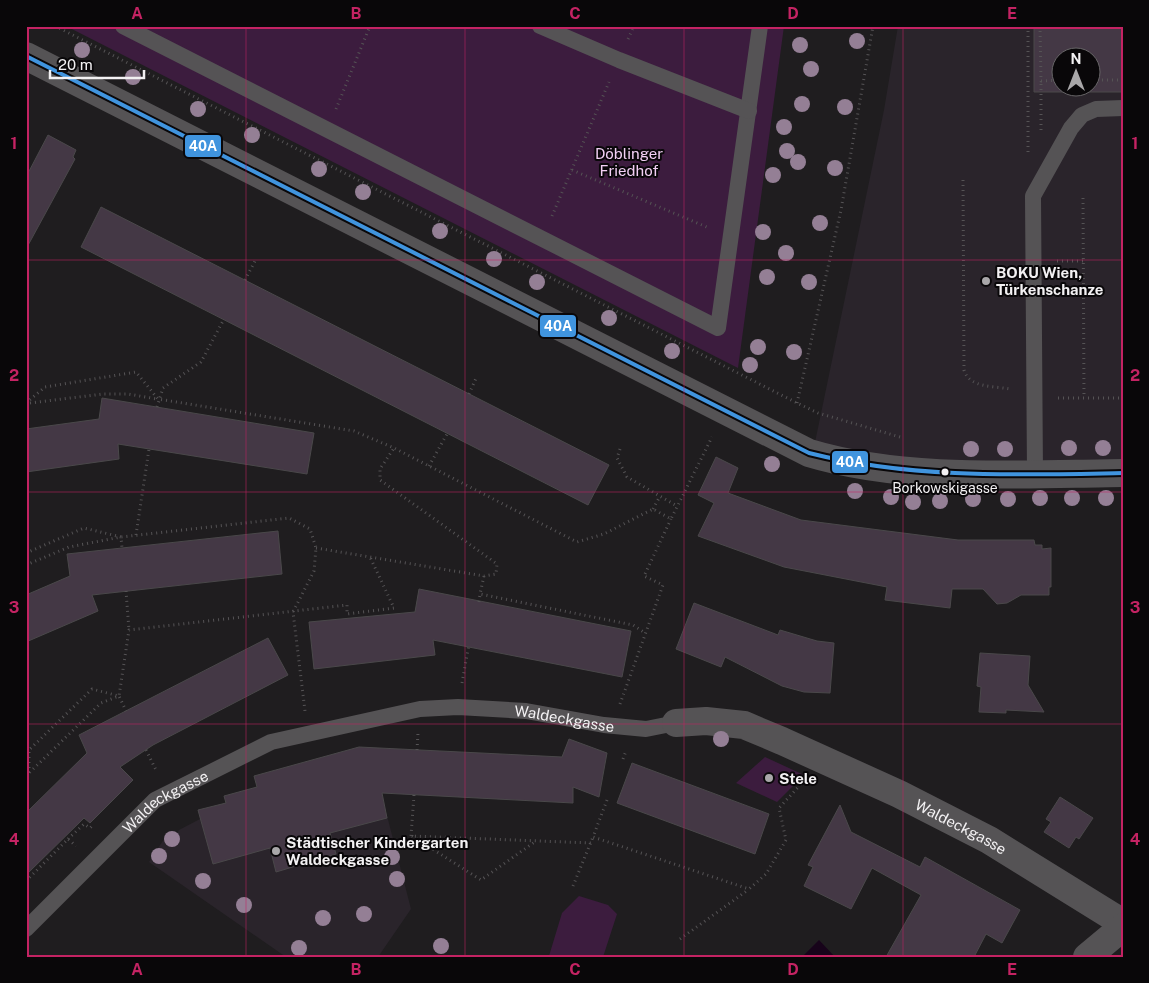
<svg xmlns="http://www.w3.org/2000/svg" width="1149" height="983" font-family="'Public Sans',sans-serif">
<rect width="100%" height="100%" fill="#1f1d1f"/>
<!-- built -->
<path fill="#2a242b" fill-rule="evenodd" d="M898 26H1123V472L813 452 884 110ZM1062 58H1092V88H1062Z
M374 765 411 909 378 957H286L149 862 166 836 172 839 179 830 200 819 198 810Z"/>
<!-- green -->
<path fill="#3c1c3e" d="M66 26H784L738 368Z
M765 757 804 775 777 802 736 783Z
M579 896 608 905 617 914 603 957 549 956 562 913Z"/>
<!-- water -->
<path fill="#17031a" d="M819 940 835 957H806L804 955Z"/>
<!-- building -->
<path fill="#443845" stroke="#4a484a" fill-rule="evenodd" d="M1034 26H1123V92H1034ZM1062 58H1092V88H1062Z
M48 135 76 150 73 157 75 159 26 249V177Z
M101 207 609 465 588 505 81 247Z
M102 398 314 433 307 474 118 444 119 459 26 472V429L99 419Z
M716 457 738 468 728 493 801 520 958 540H1034L1035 545H1042V549L1051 548V587H1049V595H1021L1007 603 997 604 983 589H952L950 608 885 600 887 587 784 567 698 536 714 503 698 495Z
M278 531 282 574 92 595 98 611 26 642V595L70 576 67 554Z
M419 589 631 631 622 677 433 640 435 655 314 669 309 622 415 612Z
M694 603 778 635 780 630 817 641 834 643 830 693 804 692 782 686 725 657 721 667 676 649Z
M268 638 288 675 153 745 120 767 133 780 90 823 84 818 26 875V813L87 753 79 735Z
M980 653 1030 656 1028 685 1044 712 1006 710V713L979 712 981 687 977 686Z
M569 739 607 753 599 797 573 787V803L382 793 387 818 330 833 336 854 276 872 270 848 213 864 198 810 226 803 224 796 257 787 254 776 359 747 562 757Z
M632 763 769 814 755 854 617 803Z
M1060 797 1093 818 1079 839 1076 837 1069 848 1044 832 1051 822 1046 819Z
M840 805 851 832 920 867 925 857 1020 910 1002 943 986 934 974 957H886L921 895 872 868 851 909 804 886 813 867 808 865Z"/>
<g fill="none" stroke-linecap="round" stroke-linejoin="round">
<!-- path -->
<path stroke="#555355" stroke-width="3" stroke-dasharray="1 4" stroke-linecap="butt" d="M55 26 797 403 818 413 900 437
M1040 26 1041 81 1062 80
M628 39 634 26
M1092 80H1123
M336 109 370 26
M1041 130V81
M1028 152V26
M572 170 709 228
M963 180 964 370C969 388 994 386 1010 389
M1083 198 1084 398
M552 216 609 82
M1057 261H1084
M245 280 255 261
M469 394 477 376
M1058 398H1123
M26 403 45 387 136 372 158 399 354 431 394 448 577 542 604 534 653 509 671 519 712 437
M30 403 103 394H128L157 399
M797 403 841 210 873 26
M157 407 163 388 201 362 224 319
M620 449 617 458 627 477 677 506
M429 466 447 434
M653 509 659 498
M136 535 149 449
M316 548 484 576 496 574 497 564 380 480V469L394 448
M26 553 84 528 121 537 122 548
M26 565 69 547 121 537 289 518 310 529 316 548 314 571 293 612 305 711
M484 576 480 594 633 625 645 633
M126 591 129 630
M479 602 480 594
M462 683 469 644
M620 704 663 585 644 576 671 519
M146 750 157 772
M417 750 418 733
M623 759 626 751
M29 773V750L92 689 119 696 129 630 347 605V614L394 608 370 557
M26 776 101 703 119 696 126 711
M414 795 411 836 591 843
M607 800 593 837 749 889 766 874 786 840 779 808 803 782
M412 836 481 880 536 841
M68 839 84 824 90 828 92 826
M26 881 68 839 76 846
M573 886 593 837
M680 939 748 890"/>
<!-- service -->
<g stroke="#555355" stroke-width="16">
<path d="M123 26 718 328 760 26"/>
<path d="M540 26 619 60 749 111"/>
<path d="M1035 474 1033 196 1071 128 1082 115 1096 109 1123 108"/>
<path id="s1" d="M26 929 155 800 271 742 420 709 458 707 526 711 604 725 646 729 676 723"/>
</g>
<!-- minor -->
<path stroke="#555355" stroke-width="28" id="s2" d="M676 723 706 721 744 725 782 741 899 794 989 840 1123 923"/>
<!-- tertiary -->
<path stroke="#555355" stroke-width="28" d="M26 56 809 453C905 482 1023 474 1123 473"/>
<!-- secondary -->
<path stroke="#555355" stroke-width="28" d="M1087 957 1123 927"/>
<defs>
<path id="bus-1" d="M26 56 809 453C912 479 1017 475 1123 473"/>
</defs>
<!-- bus-1 casing -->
<use href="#bus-1" stroke="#090709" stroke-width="8"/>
<!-- bus-1 -->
<use href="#bus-1" stroke="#4094de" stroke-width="4"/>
</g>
<!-- trees -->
<g fill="#947f95">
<circle cx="857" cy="41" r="8"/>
<circle cx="800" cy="45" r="8"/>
<circle cx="82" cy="50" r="8"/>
<circle cx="811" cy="69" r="8"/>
<circle cx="133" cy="77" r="8"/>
<circle cx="802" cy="104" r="8"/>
<circle cx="845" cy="107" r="8"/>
<circle cx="198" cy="109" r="8"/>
<circle cx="784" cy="127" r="8"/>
<circle cx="252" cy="135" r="8"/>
<circle cx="787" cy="151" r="8"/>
<circle cx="798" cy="162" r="8"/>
<circle cx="835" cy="168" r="8"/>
<circle cx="319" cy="169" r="8"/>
<circle cx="773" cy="175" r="8"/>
<circle cx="363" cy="192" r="8"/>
<circle cx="820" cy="223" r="8"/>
<circle cx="440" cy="231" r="8"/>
<circle cx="763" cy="232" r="8"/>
<circle cx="786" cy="253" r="8"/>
<circle cx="494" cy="259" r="8"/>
<circle cx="767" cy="277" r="8"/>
<circle cx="537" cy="282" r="8"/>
<circle cx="809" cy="282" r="8"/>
<circle cx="609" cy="318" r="8"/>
<circle cx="758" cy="347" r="8"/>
<circle cx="672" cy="351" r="8"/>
<circle cx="794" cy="352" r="8"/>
<circle cx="750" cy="365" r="8"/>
<circle cx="1069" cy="448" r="8"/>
<circle cx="1103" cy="448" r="8"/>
<circle cx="971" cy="449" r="8"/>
<circle cx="1005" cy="449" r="8"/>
<circle cx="772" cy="464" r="8"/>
<circle cx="855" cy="491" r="8"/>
<circle cx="891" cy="497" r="8"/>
<circle cx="1040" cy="498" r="8"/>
<circle cx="1072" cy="498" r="8"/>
<circle cx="1106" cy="498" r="8"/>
<circle cx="973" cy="499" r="8"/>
<circle cx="1008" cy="499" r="8"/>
<circle cx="940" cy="501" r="8"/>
<circle cx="913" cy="502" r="8"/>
<circle cx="721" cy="739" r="8"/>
<circle cx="172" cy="839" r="8"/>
<circle cx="159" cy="856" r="8"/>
<circle cx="392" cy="857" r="8"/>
<circle cx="397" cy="879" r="8"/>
<circle cx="203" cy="881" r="8"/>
<circle cx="244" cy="905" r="8"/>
<circle cx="364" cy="914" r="8"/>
<circle cx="323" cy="918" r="8"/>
<circle cx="441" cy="946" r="8"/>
<circle cx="299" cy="948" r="8"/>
</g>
<!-- grid -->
<path fill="none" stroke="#c42363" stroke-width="1" stroke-opacity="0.55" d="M246 26V957M465 26V957M684 26V957M903 26V957M26 260H1123M26 492H1123M26 724H1123"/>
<!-- markers -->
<g fill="#a9a7a9" stroke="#090709" stroke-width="2">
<circle cx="986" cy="281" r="5"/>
<circle cx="769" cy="778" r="5"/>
<circle cx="276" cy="851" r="5"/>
</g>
<circle fill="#f3f1f3" stroke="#090709" stroke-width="2" cx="945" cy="472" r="4.5"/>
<g text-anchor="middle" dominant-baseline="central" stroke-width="4" stroke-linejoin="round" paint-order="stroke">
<!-- bus labels -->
<g font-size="14" fill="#f3f1f3" stroke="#090709">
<text x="945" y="488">Borkowskigasse</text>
</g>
<!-- park labels -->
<g font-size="15" fill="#f3d0f5" stroke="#090709">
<text x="629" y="153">Döblinger<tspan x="629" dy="17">Friedhof</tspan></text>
</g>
<!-- poi labels -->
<g font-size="15" font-weight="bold" fill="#f3f1f3" stroke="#090709" text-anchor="start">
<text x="996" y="272">BOKU Wien,<tspan x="996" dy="17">Türkenschanze</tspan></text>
<text x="779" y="778">Stele</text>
<text x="286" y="842">Städtischer Kindergarten<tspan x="286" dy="17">Waldeckgasse</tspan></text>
</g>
<!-- street labels -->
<g font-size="15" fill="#f3f1f3" stroke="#090709">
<text stroke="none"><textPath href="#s1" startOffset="610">Waldeckgasse</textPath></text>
<text stroke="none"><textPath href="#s1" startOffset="190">Waldeckgasse</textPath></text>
<text stroke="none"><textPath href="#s2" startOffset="308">Waldeckgasse</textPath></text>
</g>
</g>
<g stroke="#090709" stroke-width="2">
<rect x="184" y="134" width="38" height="24" rx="5" fill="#4094de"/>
<rect x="539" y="314" width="38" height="24" rx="5" fill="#4094de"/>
<rect x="831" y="450" width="38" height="24" rx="5" fill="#4094de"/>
</g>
<g font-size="14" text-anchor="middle" font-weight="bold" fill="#fff">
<text x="203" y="151">40A</text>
<text x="558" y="331">40A</text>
<text x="850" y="467">40A</text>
</g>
<!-- border -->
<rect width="1149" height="983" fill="none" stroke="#090709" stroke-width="55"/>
<!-- north arrow -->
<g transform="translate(1076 72)"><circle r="24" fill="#090709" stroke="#676567"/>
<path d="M0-4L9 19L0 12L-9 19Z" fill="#a9a7a9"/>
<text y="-8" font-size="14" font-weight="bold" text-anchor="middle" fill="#f3f1f3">N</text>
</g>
<!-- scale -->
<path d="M50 70v8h94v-8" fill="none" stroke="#f3f1f3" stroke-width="2.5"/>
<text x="58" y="70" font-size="15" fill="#f3f1f3" stroke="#090709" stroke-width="4" paint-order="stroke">20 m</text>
<rect x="28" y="28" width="1094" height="928" fill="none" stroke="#c42363" stroke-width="2"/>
<g font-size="16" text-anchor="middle" font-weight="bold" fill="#c42363">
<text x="137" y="19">A</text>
<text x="356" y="19">B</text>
<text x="575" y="19">C</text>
<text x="793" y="19">D</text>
<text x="1012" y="19">E</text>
<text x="14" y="149">1</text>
<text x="1135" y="149">1</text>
<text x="14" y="381">2</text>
<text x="1135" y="381">2</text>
<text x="14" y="613">3</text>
<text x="1135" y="613">3</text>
<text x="14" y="845">4</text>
<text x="1135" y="845">4</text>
<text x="137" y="975">A</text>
<text x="356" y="975">B</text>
<text x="575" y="975">C</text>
<text x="793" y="975">D</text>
<text x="1012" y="975">E</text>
</g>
</svg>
